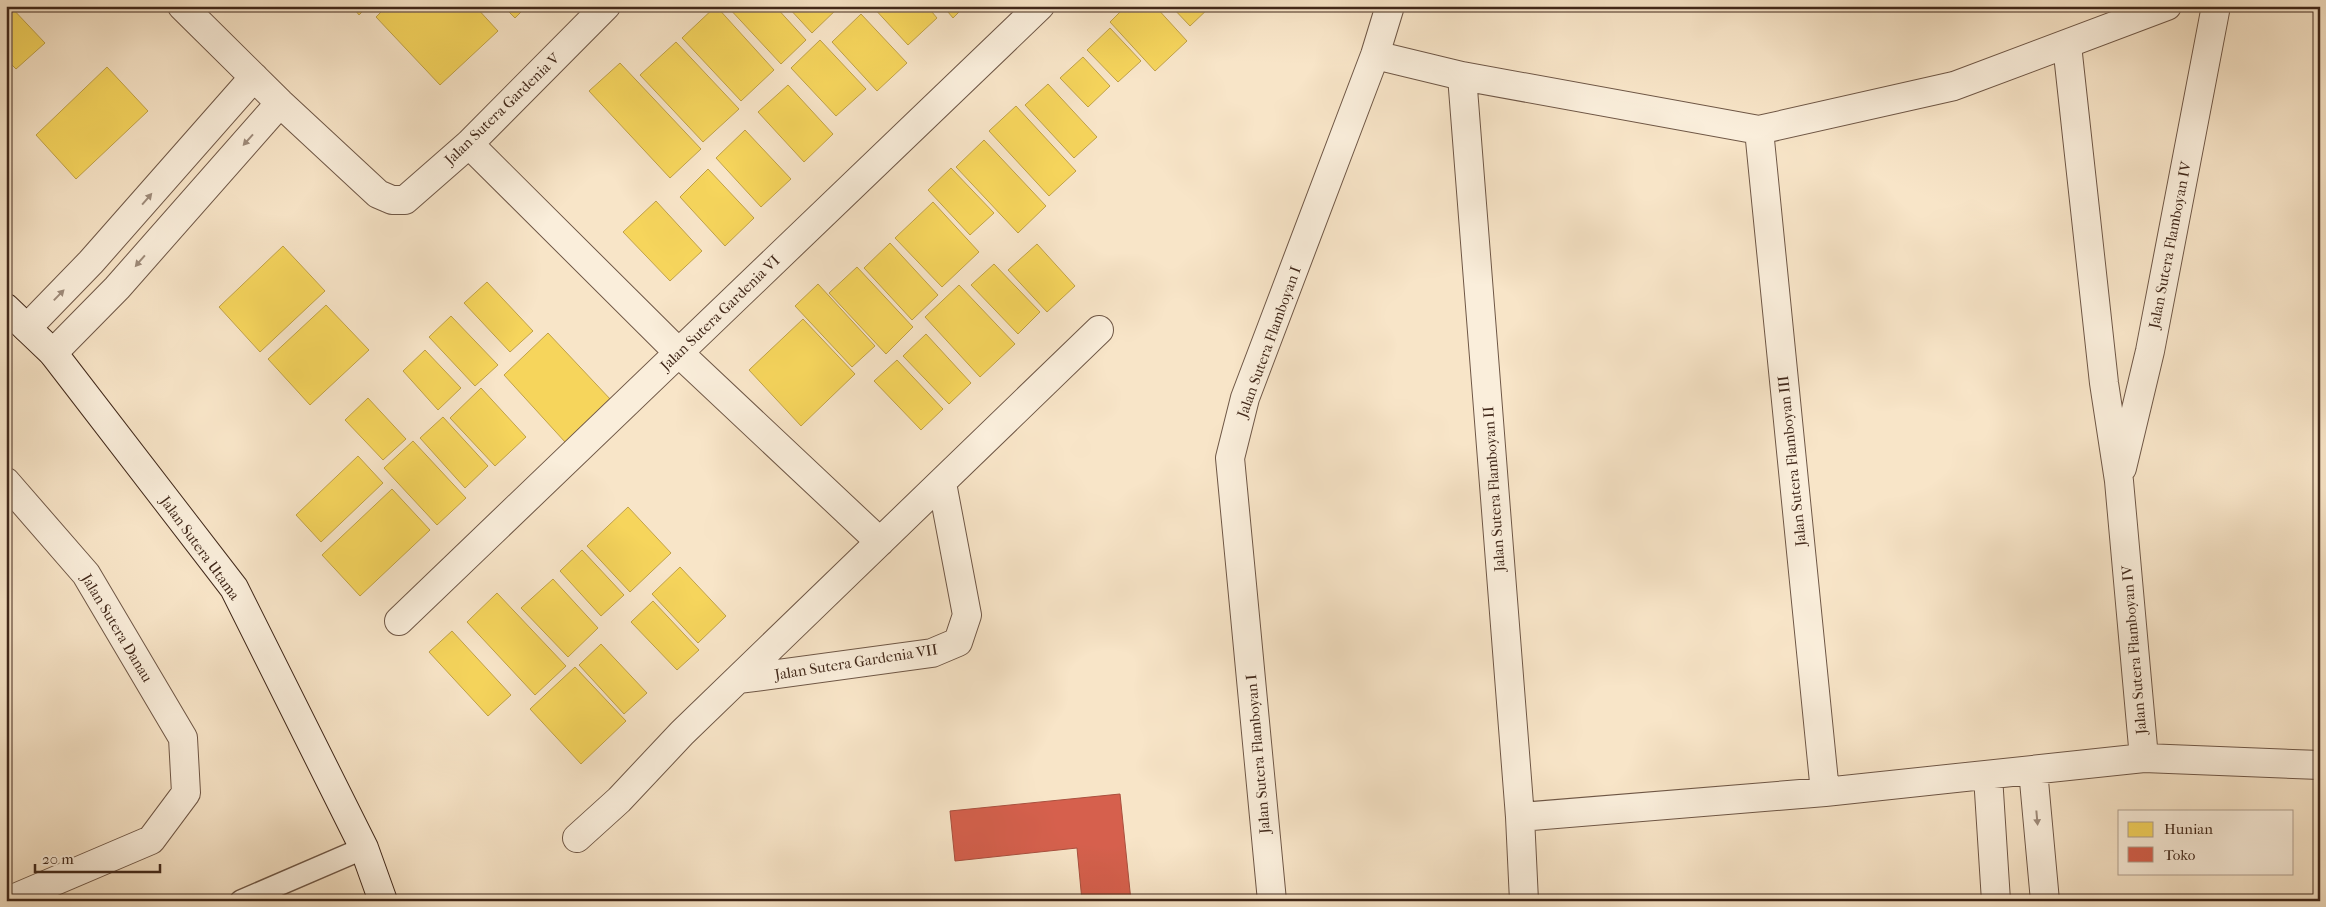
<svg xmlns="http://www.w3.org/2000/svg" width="2326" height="907" font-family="'IM FELL French Canon',serif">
<rect width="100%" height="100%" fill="#f8e5c8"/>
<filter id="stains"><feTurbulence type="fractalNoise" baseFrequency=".004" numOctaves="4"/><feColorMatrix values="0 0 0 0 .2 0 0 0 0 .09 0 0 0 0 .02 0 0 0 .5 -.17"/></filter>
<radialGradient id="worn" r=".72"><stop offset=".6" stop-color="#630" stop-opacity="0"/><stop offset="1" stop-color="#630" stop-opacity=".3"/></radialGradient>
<!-- homes -->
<path fill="#f6d55c" stroke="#c0a148" d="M6 6H10L45 43 16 69 6 59Z
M352 6H368L359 15Z
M387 6H475L498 31 440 85 376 17Z
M503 6H527L515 18Z
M716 6 774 70 741 101 682 38Z
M727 6H775L806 40 781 64Z
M787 6H840L812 33Z
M872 6H927L937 18 908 45Z
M943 6H965L953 18Z
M1126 6H1155L1187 41 1155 71 1110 22Z
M1171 6H1211L1190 26Z
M861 14 907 63 877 91 832 42Z
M1110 28 1141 61 1118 82 1087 50Z
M820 40 866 89 836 116 791 68Z
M676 42 739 109 703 142 640 75Z
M1083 57 1110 86 1088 107 1060 78Z
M620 63 701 149 670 178 589 91Z
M107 67 148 111 76 179 36 135Z
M1048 84 1097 137 1074 158 1025 105Z
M788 85 833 134 804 162 758 112Z
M1016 106 1076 171 1049 196 989 131Z
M745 130 791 179 761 207 716 158Z
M984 140 1046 206 1018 233 956 167Z
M951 168 994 213 970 235 928 190Z
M708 169 754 218 725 246 680 197Z
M656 201 702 251 670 281 623 232Z
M933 202 979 252 942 287 895 238Z
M890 243 938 295 912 320 864 268Z
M1037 244 1075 286 1047 312 1008 270Z
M283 246 325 291 260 352 219 307Z
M994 264 1040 312 1018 334 971 285Z
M857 267 913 327 886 354 829 293Z
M487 282 533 331 510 352 464 303Z
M818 284 875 346 852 367 795 306Z
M959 285 1015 344 980 377 925 317Z
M326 305 369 350 310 405 268 359Z
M451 316 498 365 475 386 429 337Z
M803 319 855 374 801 426 749 370Z
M548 333 611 400 565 442 504 375Z
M926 334 971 383 949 404 903 356Z
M425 350 461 388 438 410 403 371Z
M897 360 943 409 921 430 874 381Z
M481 388 526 437 495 466 450 418Z
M368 398 406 439 383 460 345 420Z
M443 417 488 466 465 488 420 438Z
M413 441 466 498 437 525 384 468Z
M358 456 383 483 321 542 296 515Z
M392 489 430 530 360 596 322 555Z
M628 507 671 553 630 592 587 546Z
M582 550 624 595 601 616 560 571Z
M680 567 726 616 698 643 652 594Z
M553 579 598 628 568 657 521 608Z
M497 593 566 666 535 695 467 622Z
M653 601 699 650 677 670 631 622Z
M452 631 511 695 488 716 429 652Z
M601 644 647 693 624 714 579 665Z
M575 667 626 721 581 764 530 709Z"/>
<!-- shops -->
<path fill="#d6604d" stroke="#a94f3e" d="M1120 794 1131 901H1082L1077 848 955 861 950 811Z"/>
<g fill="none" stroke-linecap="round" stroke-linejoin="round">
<defs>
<path id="lane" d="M241 901 364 848"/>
<path id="street" d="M182 6 280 103 378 194 392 200H405L469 144 606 6
M2067 45 2104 383 2119 481 2144 758
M1375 55 1462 76 1759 130 1954 86 2167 6
M1462 76 1520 817 1524 901
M1759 130 1825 792
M469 144 679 353 880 542
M27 328 91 262 254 77
M53 353 117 288 280 103
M2122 468 2150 351 2216 6
M6 482 86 574 183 738 186 793 151 840 8 901
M399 621 1040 6
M740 679 932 653 958 642 967 615 942 483
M2033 770 2045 901
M1988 776 1996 901
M1520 817 1825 792 2144 758 2320 765
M577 838 619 800 682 733 1099 330
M1272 901 1230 458 1245 398 1375 55 1390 6"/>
<path id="secondary" d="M6 308 53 353 234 588 364 848 383 901"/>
</defs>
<!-- lane casing -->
<use href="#lane" stroke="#6f5746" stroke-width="24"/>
<!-- street casing -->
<use href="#street" stroke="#6f5746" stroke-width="30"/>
<!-- secondary casing -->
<use href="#secondary" stroke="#41281a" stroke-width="30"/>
<!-- lane -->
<use href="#lane" stroke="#faeedb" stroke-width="21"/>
<!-- street -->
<use href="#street" stroke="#faeedb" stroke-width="28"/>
<!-- secondary -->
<use href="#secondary" stroke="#faeedb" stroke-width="28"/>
</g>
<!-- one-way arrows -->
<defs><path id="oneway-solid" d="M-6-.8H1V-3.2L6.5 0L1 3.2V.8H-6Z" transform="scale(1.25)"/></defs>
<g fill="#9e8b7a">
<use href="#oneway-solid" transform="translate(248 140) rotate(132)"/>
<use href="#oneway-solid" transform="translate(147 199) rotate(-49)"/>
<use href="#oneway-solid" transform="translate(140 261) rotate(131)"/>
<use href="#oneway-solid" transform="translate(59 295) rotate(-46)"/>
<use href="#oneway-solid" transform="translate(2037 818) rotate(85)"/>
</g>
<g text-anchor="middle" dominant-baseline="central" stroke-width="5" stroke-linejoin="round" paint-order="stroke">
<!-- street labels -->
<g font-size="15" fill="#41281a" stroke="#faeedb">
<text transform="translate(502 109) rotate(-44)">Jalan Sutera Gardenia V</text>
<text transform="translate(2170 245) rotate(-79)">Jalan Sutera Flamboyan IV</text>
<text transform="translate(720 313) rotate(-44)">Jalan Sutera Gardenia VI</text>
<text transform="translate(1269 342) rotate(-70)">Jalan Sutera Flamboyan I</text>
<text transform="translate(1792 461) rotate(-96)">Jalan Sutera Flamboyan III</text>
<text transform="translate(1494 489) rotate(-94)">Jalan Sutera Flamboyan II</text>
<text transform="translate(200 548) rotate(54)">Jalan Sutera Utama</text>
<text transform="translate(117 628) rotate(59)">Jalan Sutera Danau</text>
<text transform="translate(2134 650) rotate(-95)">Jalan Sutera Flamboyan IV</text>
<text transform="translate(856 662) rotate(-9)">Jalan Sutera Gardenia VII</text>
<text transform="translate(1258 754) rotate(-95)">Jalan Sutera Flamboyan I</text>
</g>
</g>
<!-- margin -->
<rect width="2326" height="907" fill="none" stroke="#f8e5c8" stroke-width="25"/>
<rect x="8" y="8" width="2311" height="892" fill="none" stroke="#41281a" stroke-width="2.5"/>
<rect x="12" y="12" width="2301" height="882" fill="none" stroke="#41281a"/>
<!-- legend -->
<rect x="2118" y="810" width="175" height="65" fill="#faeedb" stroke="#b09f8e"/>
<rect x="2128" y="822" width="25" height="15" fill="#f6d55c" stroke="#b09f8e"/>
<text x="2164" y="834" font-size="15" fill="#41281a">Hunian</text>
<rect x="2128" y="847" width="25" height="15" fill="#d6604d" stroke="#b09f8e"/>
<text x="2164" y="860" font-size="15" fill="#41281a">Toko</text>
<!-- scale -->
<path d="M35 864v8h125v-8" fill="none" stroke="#41281a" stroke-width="2.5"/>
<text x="42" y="864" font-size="15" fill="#41281a" stroke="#faeedb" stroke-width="4" paint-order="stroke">20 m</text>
<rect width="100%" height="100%" filter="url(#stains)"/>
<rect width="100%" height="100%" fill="url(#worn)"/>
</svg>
